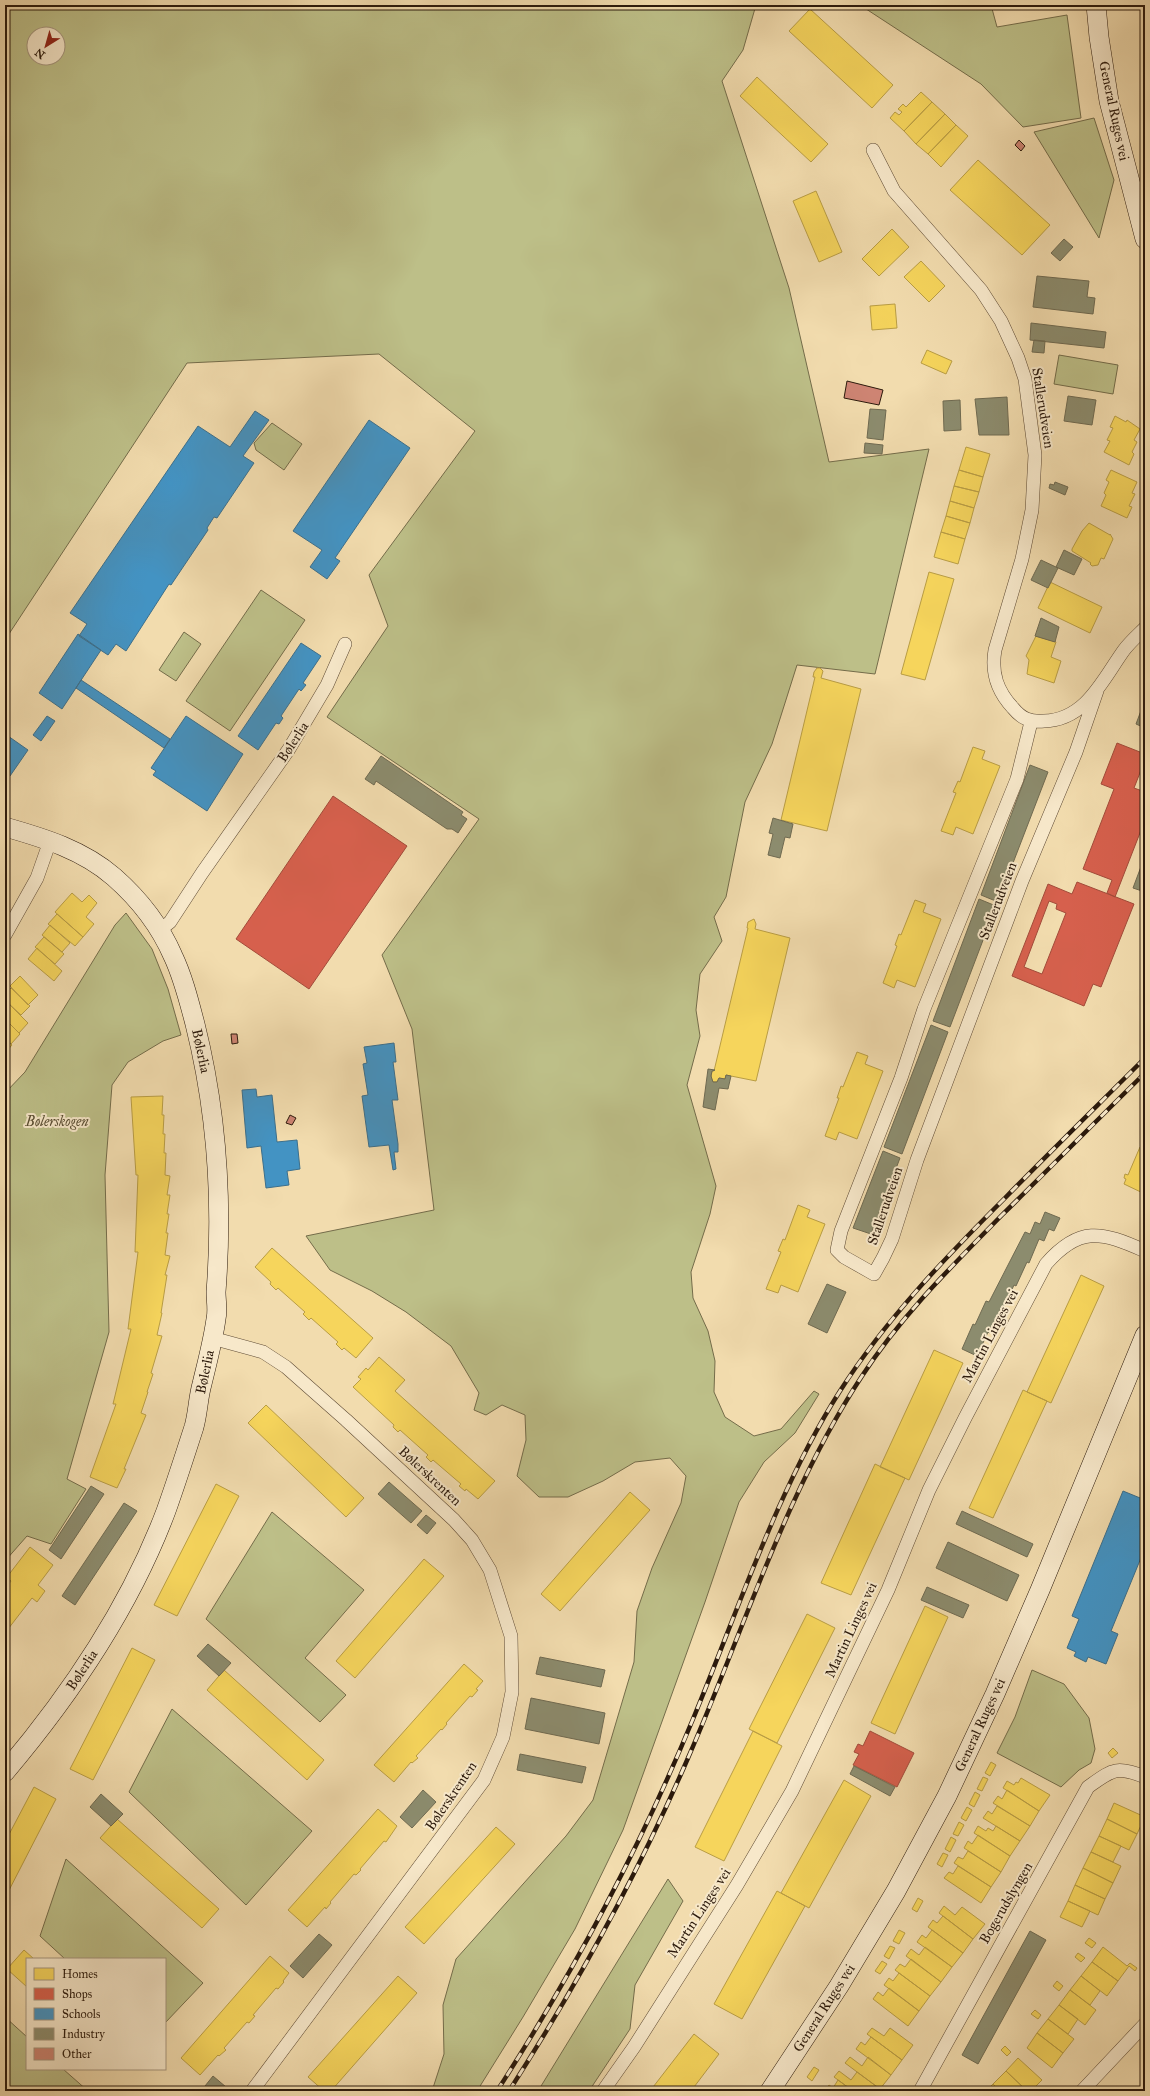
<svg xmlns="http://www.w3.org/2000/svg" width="1150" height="2096" font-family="'IM FELL Great Primer',serif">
<rect width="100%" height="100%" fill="#f2dcae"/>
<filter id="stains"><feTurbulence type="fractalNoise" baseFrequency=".005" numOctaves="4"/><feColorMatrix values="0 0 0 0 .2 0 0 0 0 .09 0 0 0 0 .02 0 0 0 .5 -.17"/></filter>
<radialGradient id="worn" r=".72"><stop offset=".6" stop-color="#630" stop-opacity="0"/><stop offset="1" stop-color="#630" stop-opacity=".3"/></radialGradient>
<!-- green -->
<path fill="#bdbf88" stroke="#746c4a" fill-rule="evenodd" d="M5 5H756L743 50 722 81 789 288 829 462 929 449 875 674 797 665 772 744 745 802 726 897 714 917 722 941 700 974 696 1010 700 1036 687 1085 716 1186 710 1214 691 1272 693 1298 708 1331 715 1361 714 1392 725 1417 754 1436 781 1429 814 1391 819 1394 795 1433 764 1462 739 1502 705 1602 623 1830 575 1929 523 2017 477 2091H432L444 2054 443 2005 456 1959 566 1836 593 1800 634 1662 637 1611 652 1568 681 1503 686 1476 670 1458 635 1462 603 1481 568 1497H539L517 1476 526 1440 525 1415 502 1405 486 1415 474 1410 479 1393 451 1346 406 1312 372 1291 330 1270 306 1236 434 1210 412 1029 382 955 479 819 327 717 388 626 369 575 475 431 379 354 187 363 5 640ZM34 34H58V58H34Z
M860 5H991L997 27 1067 15 1081 118 1023 127 981 84Z
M1094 118 1114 180 1099 238 1034 132Z
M1059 355 1118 365 1113 394 1054 384Z
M272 423 302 444 284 470 256 450 254 443Z
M261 590 305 620 230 731 186 701Z
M184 632 201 644 176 681 159 670Z
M126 913 152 949 168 989 181 1035 163 1041 128 1062 112 1085 105 1175 109 1332 67 1479 86 1489 51 1544 27 1536 5 1561V1093L25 1072 115 925Z
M272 1512 364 1590 305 1658 346 1695 320 1722 206 1619Z
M1032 1670 1064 1684 1089 1718 1095 1749 1091 1763 1079 1770 1061 1787 997 1753 1015 1717Z
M172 1709 312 1831 246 1905 129 1792Z
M66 1859 203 1983 165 2023V1959H65L40 1936Z
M668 1879 683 1901 635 1985 630 2029 589 2091H538Z
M5 2017 27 2037V2069H63L88 2091H5Z"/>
<!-- homes -->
<path fill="#f6d55c" stroke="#b99d44" d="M1009 5H1033L1010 9Z
M810 9 893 85 872 108 789 31Z
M757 77 828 144 811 162 740 96Z
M921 92 932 102 904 131 890 118 895 112 899 115 902 112 898 109 903 104 906 107Z
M932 102 945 114 916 144 904 131Z
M945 114 956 125 928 154 916 144Z
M956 125 968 136 941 167 928 154Z
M978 160 1050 225 1022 255 950 190Z
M816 191 842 252 819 262 793 201Z
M892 229 909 247 879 276 862 259Z
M921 261 945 286 929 302 904 277Z
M895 304 897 328 872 330 870 306Z
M927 350 952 361 946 374 921 363Z
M1115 416 1126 422 1127 420 1140 429 1134 440 1137 442 1132 452 1134 454 1129 465 1104 452 1110 441 1107 440 1113 428 1110 427Z
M966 447 990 454 983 477 959 470Z
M959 470 983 477 979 492 954 486Z
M1111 470 1137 482 1132 493 1135 494 1129 506 1132 507 1127 518 1101 506 1106 495 1104 493 1109 482 1106 480Z
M954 486 979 492 974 508 950 501Z
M950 501 974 508 970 523 946 516Z
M946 516 970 523 965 539 941 532Z
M1089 523 1110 535V534L1113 539 1104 559 1101 558 1098 565 1092 566 1090 564 1091 563 1072 551V549L1082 531Z
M941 532 965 539 958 564 934 557Z
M929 572 954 579 925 680 901 674Z
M1050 582 1102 607 1090 633 1038 608Z
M1036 636 1056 642 1051 657 1061 661 1054 683 1027 674 1029 660 1026 656Z
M817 668H820L823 671 821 678 861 689 827 831 781 820 815 677H813L814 672Z
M973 747 985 751 982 759 1000 766 973 834 956 827 953 835 941 831 956 793 953 792 958 781 960 782Z
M72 893 82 902 89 895 97 903 86 917 94 924 83 937 55 912Z
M915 900 926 904 923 912 941 919 915 987 897 980 894 988 883 983 897 946 895 945 899 934 901 935Z
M57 914 83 937 75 946 48 924Z
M754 919 756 924 755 929 790 938 756 1081 726 1075 725 1079 719 1078 717 1082H713L711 1078 712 1071H714L748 928H747L748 922Z
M50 925 70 943 62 952 42 935Z
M44 937 64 954 55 964 35 947Z
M37 948 62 971 54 981 28 959Z
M20 976 38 995 28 1005 10 986Z
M11 988 30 1006 21 1015 5 1000V994Z
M5 1000 28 1023 19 1033 5 1019Z
M5 1019 20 1034 11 1044 5 1038Z
M5 1038 12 1045 5 1053Z
M857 1052 868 1056 865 1064 883 1071 857 1139 839 1132 836 1140 825 1136 839 1098H837L841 1086 843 1087Z
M163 1096 162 1115H164L163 1134H165L164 1153H166L165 1175 170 1176 167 1195H170L167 1214H169L166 1233H168L165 1255 170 1256 165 1275H167L161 1313H162L157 1335 162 1336 151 1373 153 1374 147 1392H148L141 1413 146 1415 124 1469H126L117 1488 90 1477 116 1404H113L131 1329H128L138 1252H135L138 1175H136L131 1097Z
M1140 1147 1145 1149V1194L1124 1184 1126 1179 1124 1178 1125 1174 1128 1175Z
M798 1205 810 1210 807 1217 825 1224 798 1292 781 1285 778 1293 766 1289 781 1252 778 1251 783 1239 785 1240Z
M272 1248 373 1338 356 1358 344 1348 342 1350 336 1344 338 1342 311 1318 309 1320 303 1314 305 1312 278 1288 276 1290 270 1284 271 1282 255 1267Z
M1081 1275 1104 1286 1051 1403 1027 1392Z
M934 1350 963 1363 909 1480 880 1467Z
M379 1357 405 1380 395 1391 495 1481 478 1499 466 1489 465 1491 459 1486 461 1484 433 1460 431 1462 426 1457 428 1455 400 1430 398 1432 393 1427 394 1425 353 1387 361 1379 358 1377 366 1368 368 1370Z
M1023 1390 1047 1401 993 1518 969 1508Z
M266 1405 364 1498 346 1517 248 1423Z
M875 1464 905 1478 851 1595 821 1583Z
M216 1484 239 1496 177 1616 154 1605Z
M630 1492 650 1510 560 1611 541 1594Z
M30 1547 53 1565 38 1585 45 1591 37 1602 32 1598 5 1633V1589L11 1581 7 1577Z
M424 1559 444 1576 355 1678 336 1661Z
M925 1606 948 1617 895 1734 871 1723Z
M807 1614 835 1628 777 1743 749 1729Z
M132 1648 155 1660 93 1780 70 1769Z
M464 1664 483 1681 476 1689 478 1690 472 1697 470 1696 446 1723 447 1724 442 1730 441 1729 416 1756 418 1758 412 1763 411 1762 394 1782 374 1765Z
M224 1670 324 1760 307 1780 207 1690Z
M753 1731 782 1746 724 1861 695 1847Z
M1113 1748 1118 1753 1112 1758 1108 1753Z
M991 1762 996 1765 990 1776 985 1773Z
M983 1777 988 1779 982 1791 977 1789Z
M1021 1778 1050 1795 1039 1811 1003 1788 1007 1781 1014 1785 1016 1782 1018 1783Z
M844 1780 871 1796 809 1908 781 1893Z
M34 1787 56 1799 5 1898V1842Z
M1007 1790 1039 1811 1030 1826 993 1803 998 1796 1002 1799Z
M975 1792 980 1795 974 1807 969 1804Z
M1114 1803 1145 1817 1137 1834 1107 1819Z
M997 1806 1030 1826 1020 1841 983 1818 988 1811 992 1814Z
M967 1807 972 1810 966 1821 961 1818Z
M378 1809 397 1826 386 1842 384 1841 360 1869 361 1870 356 1875 354 1874 330 1902 331 1903 326 1909 325 1907 307 1927 288 1910Z
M117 1819 219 1909 202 1928 100 1838Z
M1107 1819 1137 1834 1129 1850 1099 1836Z
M959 1822 964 1825 958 1836 953 1834Z
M978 1826 986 1831 988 1828 993 1831 996 1826 1020 1841 1010 1856 974 1833Z
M496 1827 515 1844 424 1944 405 1927Z
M978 1835 1010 1856 1001 1872 964 1848 968 1841 972 1844Z
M1099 1836 1121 1846 1113 1862 1091 1852Z
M951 1837 956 1840 950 1852 945 1849Z
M968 1851 1001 1872 991 1887 954 1863 958 1857 963 1859Z
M1091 1852 1121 1866 1113 1883 1083 1868Z
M943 1853 948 1855 942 1867 937 1864Z
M958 1866 991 1887 981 1903 944 1878 949 1872 953 1874Z
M1083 1868 1113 1883 1105 1899 1075 1885Z
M1075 1885 1105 1899 1098 1915 1068 1901Z
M777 1891 805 1906 742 2019 714 2004Z
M918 1898 923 1901 917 1912 912 1909Z
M1068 1901 1090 1911 1082 1927 1060 1917Z
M944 1906 955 1915 962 1907 985 1924 973 1939 939 1913Z
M943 1916 973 1939 963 1953 928 1927 933 1920 937 1923Z
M899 1930 905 1933 899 1944 893 1941Z
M932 1930 963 1953 952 1967 917 1942 922 1935 926 1938Z
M1089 1938 1096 1943 1092 1948 1085 1943Z
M890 1946 895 1948 889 1959 884 1956Z
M925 1947 952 1967 941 1982 906 1956 911 1949 919 1955Z
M1103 1947 1127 1966 1130 1963 1137 1968 1135 1971 1129 1966 1118 1981 1092 1962Z
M24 1950 34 1959H27V1987L7 1969Z
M1078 1953 1085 1958 1081 1962 1075 1957Z
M270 1956 289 1973 283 1981 284 1982 278 1989 276 1988 253 2015 255 2016 249 2023 247 2022 224 2048 226 2050 219 2056 218 2055 200 2075 181 2058Z
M911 1959 941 1982 930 1996 895 1970 900 1964 905 1967Z
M882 1961 887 1964 880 1974 875 1971Z
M1092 1962 1118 1981 1107 1996 1081 1976Z
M899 1973 930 1996 919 2011 884 1985 889 1978 893 1981Z
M398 1976 417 1993 331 2091H324L308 2077Z
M1081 1976 1100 1991 1090 2005 1070 1990Z
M1057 1981 1063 1986 1059 1991 1053 1986Z
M889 1988 919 2011 908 2026 873 1999 878 1992 883 1996Z
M1070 1990 1096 2010 1085 2025 1059 2005Z
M1059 2005 1078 2019 1068 2034 1048 2019Z
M1035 2010 1041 2015 1038 2019 1031 2014Z
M1048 2019 1074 2039 1063 2053 1037 2033Z
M872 2028 884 2036 890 2028 913 2045 902 2060 867 2034Z
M1037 2033 1063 2053 1052 2068 1027 2048Z
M694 2034 719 2054 691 2091H650Z
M871 2037 902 2060 891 2075 856 2049 861 2042 865 2045Z
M1005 2046 1011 2052 1007 2056 1001 2050Z
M850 2057 862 2066 868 2057 891 2075 880 2089 845 2063Z
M1018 2058 1042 2080 1031 2091H1027L1006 2071Z
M814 2067 819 2070 812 2081 807 2077Z
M839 2071 851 2080 857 2072 880 2089 878 2091H853L834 2077Z
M1006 2071 1027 2091H1000L993 2084Z
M838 2080 853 2091H824L829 2085 833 2088Z
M993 2084 1000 2091H986Z"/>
<!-- shops -->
<path fill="#d6604d" stroke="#a34b3a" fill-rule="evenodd" d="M1117 743 1145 754V760L1134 788 1145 792V820L1115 897 1107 893 1112 880 1083 869 1114 789 1101 784Z
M333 796 407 846 309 989 236 939Z
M1077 882 1134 904 1101 987 1093 984 1084 1006 1012 976 1048 884 1072 894ZM1049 901 1057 904 1056 909 1066 913 1042 974 1024 967Z
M870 1731 914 1753 897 1787 853 1765 859 1754 854 1752 858 1744 863 1746Z"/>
<!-- schools -->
<path fill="#4393c3" stroke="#3c6f8c" d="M255 411 269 420 243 456 254 463 217 518 214 517 207 528 208 530 171 585 169 584 126 651 116 644 108 655 79 636 87 624 70 613 198 426 230 447Z
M369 420 410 448 335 558 340 561 327 579 310 567 322 550 293 531Z
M78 634 101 650 62 709 39 693Z
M301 643 321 656 303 683 306 685 301 691 299 689 281 716 283 718 279 724 276 723 258 750 238 736Z
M81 680 170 739 164 748 76 688Z
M47 716 55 721 41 741 33 735Z
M186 716 243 754 207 811 153 775 156 771 151 768Z
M8 736 28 750 10 776 5 773V740Z
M394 1043 396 1062H393L398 1100H392L398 1144V1152H394L396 1169 393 1170 389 1145 369 1147 362 1096 368 1095 363 1064 367 1063 364 1047Z
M256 1089 257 1097 272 1095 277 1142 297 1140 300 1169 287 1171 289 1185 266 1188 261 1146 247 1148 242 1090Z
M1123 1491 1145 1500V1548L1111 1631 1118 1634 1106 1664 1088 1657 1086 1662 1074 1656 1076 1652 1067 1648 1079 1619 1072 1616Z"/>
<!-- industry -->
<path fill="#8c8c6e" stroke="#6f6a51" d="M1064 239 1073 247 1060 261 1051 253Z
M1037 276 1089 281 1087 297 1095 298 1093 314 1033 307Z
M1031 323 1106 332 1104 348 1030 340Z
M1034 340 1045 341 1044 353 1032 352Z
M1068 396 1096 400 1092 425 1064 421Z
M1007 397 1009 435H979L975 399Z
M960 400 961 430 944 431 943 401Z
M870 409 886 410 883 440 867 438Z
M865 443 883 445 882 454 864 453Z
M1055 482 1068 487 1065 495 1049 488 1050 484 1054 485Z
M1064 550 1082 559 1074 575 1056 567Z
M1041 560 1058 568 1048 588 1031 580Z
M1041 618 1059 627 1055 642 1035 636Z
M1145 700V728L1136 724Z
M381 756 463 812 461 815 467 819 458 833 452 829H447L376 781 374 785 365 779Z
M1030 765 1048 772 998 902 981 895Z
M773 818 793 824 790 838 785 837 780 858 768 855 773 834 769 833Z
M1145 856V892L1133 888Z
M979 899 996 906 950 1027 933 1021Z
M931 1025 948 1032 902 1154 884 1147Z
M708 1069 715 1070 712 1071 711 1076 713 1082H717L719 1078 725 1079 726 1075 731 1076 728 1089 719 1088 715 1110 703 1107Z
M883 1151 900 1158 871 1234 853 1228Z
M1045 1212 1060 1218 1054 1231 1049 1229 1044 1241 1039 1239 1029 1263 1027 1262 1016 1286 1014 1285 1003 1309 1001 1308 990 1333 988 1332 977 1356 962 1349 973 1324 975 1325 986 1301 989 1302 1025 1232 1030 1234 1035 1222 1040 1224Z
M827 1284 846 1292 827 1333 808 1324Z
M389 1482 422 1511 411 1523 378 1494Z
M91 1486 104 1494 61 1559 49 1550Z
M124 1503 137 1511 75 1605 62 1596Z
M962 1511 1033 1544 1027 1557 956 1524Z
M426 1515 436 1523 427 1534 417 1525Z
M948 1542 1019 1575 1007 1601 936 1568Z
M927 1587 969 1605 963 1618 921 1600Z
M208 1644 231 1663 219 1676 197 1656Z
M540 1657 605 1670 601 1687 536 1674Z
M531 1698 605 1713 599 1744 525 1729Z
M520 1754 586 1767 582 1783 517 1770Z
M854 1766 895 1787 890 1796 850 1774Z
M423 1790 436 1802 412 1828 400 1817Z
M101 1794 123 1814 111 1826 90 1807Z
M1030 1931 1046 1940 978 2064 962 2055Z
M319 1934 332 1945 303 1978 290 1966Z
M213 2076 226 2087 223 2091H201Z"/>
<!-- building -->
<path fill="#ce8473" stroke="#2c1a0c" d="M1019 140 1025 146 1021 151 1015 145Z
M847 381 883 390 879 405 844 398Z
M231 1034H237L238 1043 232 1044Z
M290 1115 296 1118 292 1125 286 1123Z"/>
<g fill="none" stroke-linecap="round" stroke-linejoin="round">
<defs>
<path id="street" d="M873 150 894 191 981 290 1001 321 1018 358 1025 379 1035 455 1032 510 1022 559 995 650C991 673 997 691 1013 708 1022 719 1030 722 1044 721 1086 720 1103 679 1124 650 1130 642 1138 635 1145 628
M1031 722 1017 779 924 1009 901 1078 841 1231 837 1250 844 1257 874 1274 883 1258 892 1239 917 1160 1022 881 1076 752 1097 691
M160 930 170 922 202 873 289 749 327 685 345 644
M5 935 37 878 50 841
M212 1338 263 1352 286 1367 346 1420 454 1520 472 1540 490 1570 511 1636 512 1692 503 1737 484 1780 252 2091
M603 2091 634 2047 737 1885 792 1791 888 1590 929 1490 965 1418 1046 1264C1079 1226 1101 1231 1145 1251
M920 2091 1088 1787C1112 1770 1116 1765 1145 1777
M1082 2091 1145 2024"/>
<path id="secondary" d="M1096 5 1099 37 1109 101 1145 239
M5 827C44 838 83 850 114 877 139 899 160 926 173 956 183 977 189 1001 195 1024 217 1112 223 1201 216 1292 216 1301 218 1310 216 1319 213 1341 207 1363 202 1384 198 1398 198 1413 194 1427 185 1455 176 1483 166 1511 130 1607 71 1694 5 1772
M770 2091 839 1986 896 1891 947 1796 995 1694 1040 1590 1145 1335"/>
</defs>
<!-- street casing -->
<use href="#street" stroke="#5e4a34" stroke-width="14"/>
<!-- secondary casing -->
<use href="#secondary" stroke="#2c1a0c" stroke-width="20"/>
<!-- street -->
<use href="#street" stroke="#f7e8ca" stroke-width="13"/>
<!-- secondary -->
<use href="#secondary" stroke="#f7e8ca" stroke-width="19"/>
<defs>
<path id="rail" d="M497 2091C573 1973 640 1848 693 1719 738 1611 777 1490 840 1391 886 1319 944 1259 1005 1198 1051 1151 1098 1105 1145 1058
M509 2091C577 1985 638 1874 688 1758 744 1630 785 1493 862 1376 901 1316 952 1266 1002 1215 1050 1168 1097 1120 1145 1073"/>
</defs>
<!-- rail casing -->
<use href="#rail" stroke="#2c1a0c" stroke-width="4.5"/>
<!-- rail -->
<use href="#rail" stroke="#f7e8ca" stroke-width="3" stroke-dasharray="9" stroke-linecap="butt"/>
</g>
<g text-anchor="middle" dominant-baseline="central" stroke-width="4" stroke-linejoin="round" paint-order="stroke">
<!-- street labels -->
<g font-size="14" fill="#2c1a0c" stroke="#f7e8ca">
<text transform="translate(1114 111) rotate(78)">General Ruges vei</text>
<text transform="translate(1043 408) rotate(81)">Stallerudveien</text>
<text transform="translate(293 742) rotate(-57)">Bølerlia</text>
<text transform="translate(998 901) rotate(-69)">Stallerudveien</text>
<text transform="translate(201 1051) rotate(78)">Bølerlia</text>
<text transform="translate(885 1206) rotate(-71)">Stallerudveien</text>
<text transform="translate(990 1336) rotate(-62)">Martin Linges vei</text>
<text transform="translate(205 1372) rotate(-78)">Bølerlia</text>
<text transform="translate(430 1476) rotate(43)">Bølerskrenten</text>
<text transform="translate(851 1630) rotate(-65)">Martin Linges vei</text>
<text transform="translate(82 1670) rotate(-57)">Bølerlia</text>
<text transform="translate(980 1725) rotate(-65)">General Ruges vei</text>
<text transform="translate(451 1796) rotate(-56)">Bølerskrenten</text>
<text transform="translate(1006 1903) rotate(-60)">Bogerudslyngen</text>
<text transform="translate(699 1913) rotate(-57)">Martin Linges vei</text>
<text transform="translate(824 2008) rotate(-57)">General Ruges vei</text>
</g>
<!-- park labels -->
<g font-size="14" font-style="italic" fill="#584c31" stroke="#f7e8ca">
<text x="57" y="1121">Bølerskogen</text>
</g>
</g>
<!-- margin -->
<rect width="1150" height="2096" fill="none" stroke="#f2dcae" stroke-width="20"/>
<rect x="6" y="6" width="1138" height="2084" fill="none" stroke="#2c1a0c" stroke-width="2"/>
<rect x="10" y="10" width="1130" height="2076" fill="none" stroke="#2c1a0c"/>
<!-- legend -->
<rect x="26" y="1958" width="140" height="112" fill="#f7e8ca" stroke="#a6967e"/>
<rect x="34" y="1968" width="20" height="12" fill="#f6d55c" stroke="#a6967e"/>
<text x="62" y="1978" font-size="12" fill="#2c1a0c">Homes</text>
<rect x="34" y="1988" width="20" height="12" fill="#d6604d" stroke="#a6967e"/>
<text x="62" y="1998" font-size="12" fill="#2c1a0c">Shops</text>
<rect x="34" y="2008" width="20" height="12" fill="#4393c3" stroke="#a6967e"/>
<text x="62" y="2018" font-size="12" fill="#2c1a0c">Schools</text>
<rect x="34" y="2028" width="20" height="12" fill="#8c8c6e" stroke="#a6967e"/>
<text x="62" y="2038" font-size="12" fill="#2c1a0c">Industry</text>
<rect x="34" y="2048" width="20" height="12" fill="#ce8473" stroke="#a6967e"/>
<text x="62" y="2058" font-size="12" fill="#2c1a0c">Other</text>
<!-- north arrow -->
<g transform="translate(46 46) rotate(217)"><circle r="19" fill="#f7e8ca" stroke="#a6967e"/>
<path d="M0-3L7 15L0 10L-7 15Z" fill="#8f2418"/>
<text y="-6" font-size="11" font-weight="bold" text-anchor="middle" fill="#2c1a0c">N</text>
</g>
<rect width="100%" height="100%" filter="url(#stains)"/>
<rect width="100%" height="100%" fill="url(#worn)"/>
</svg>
